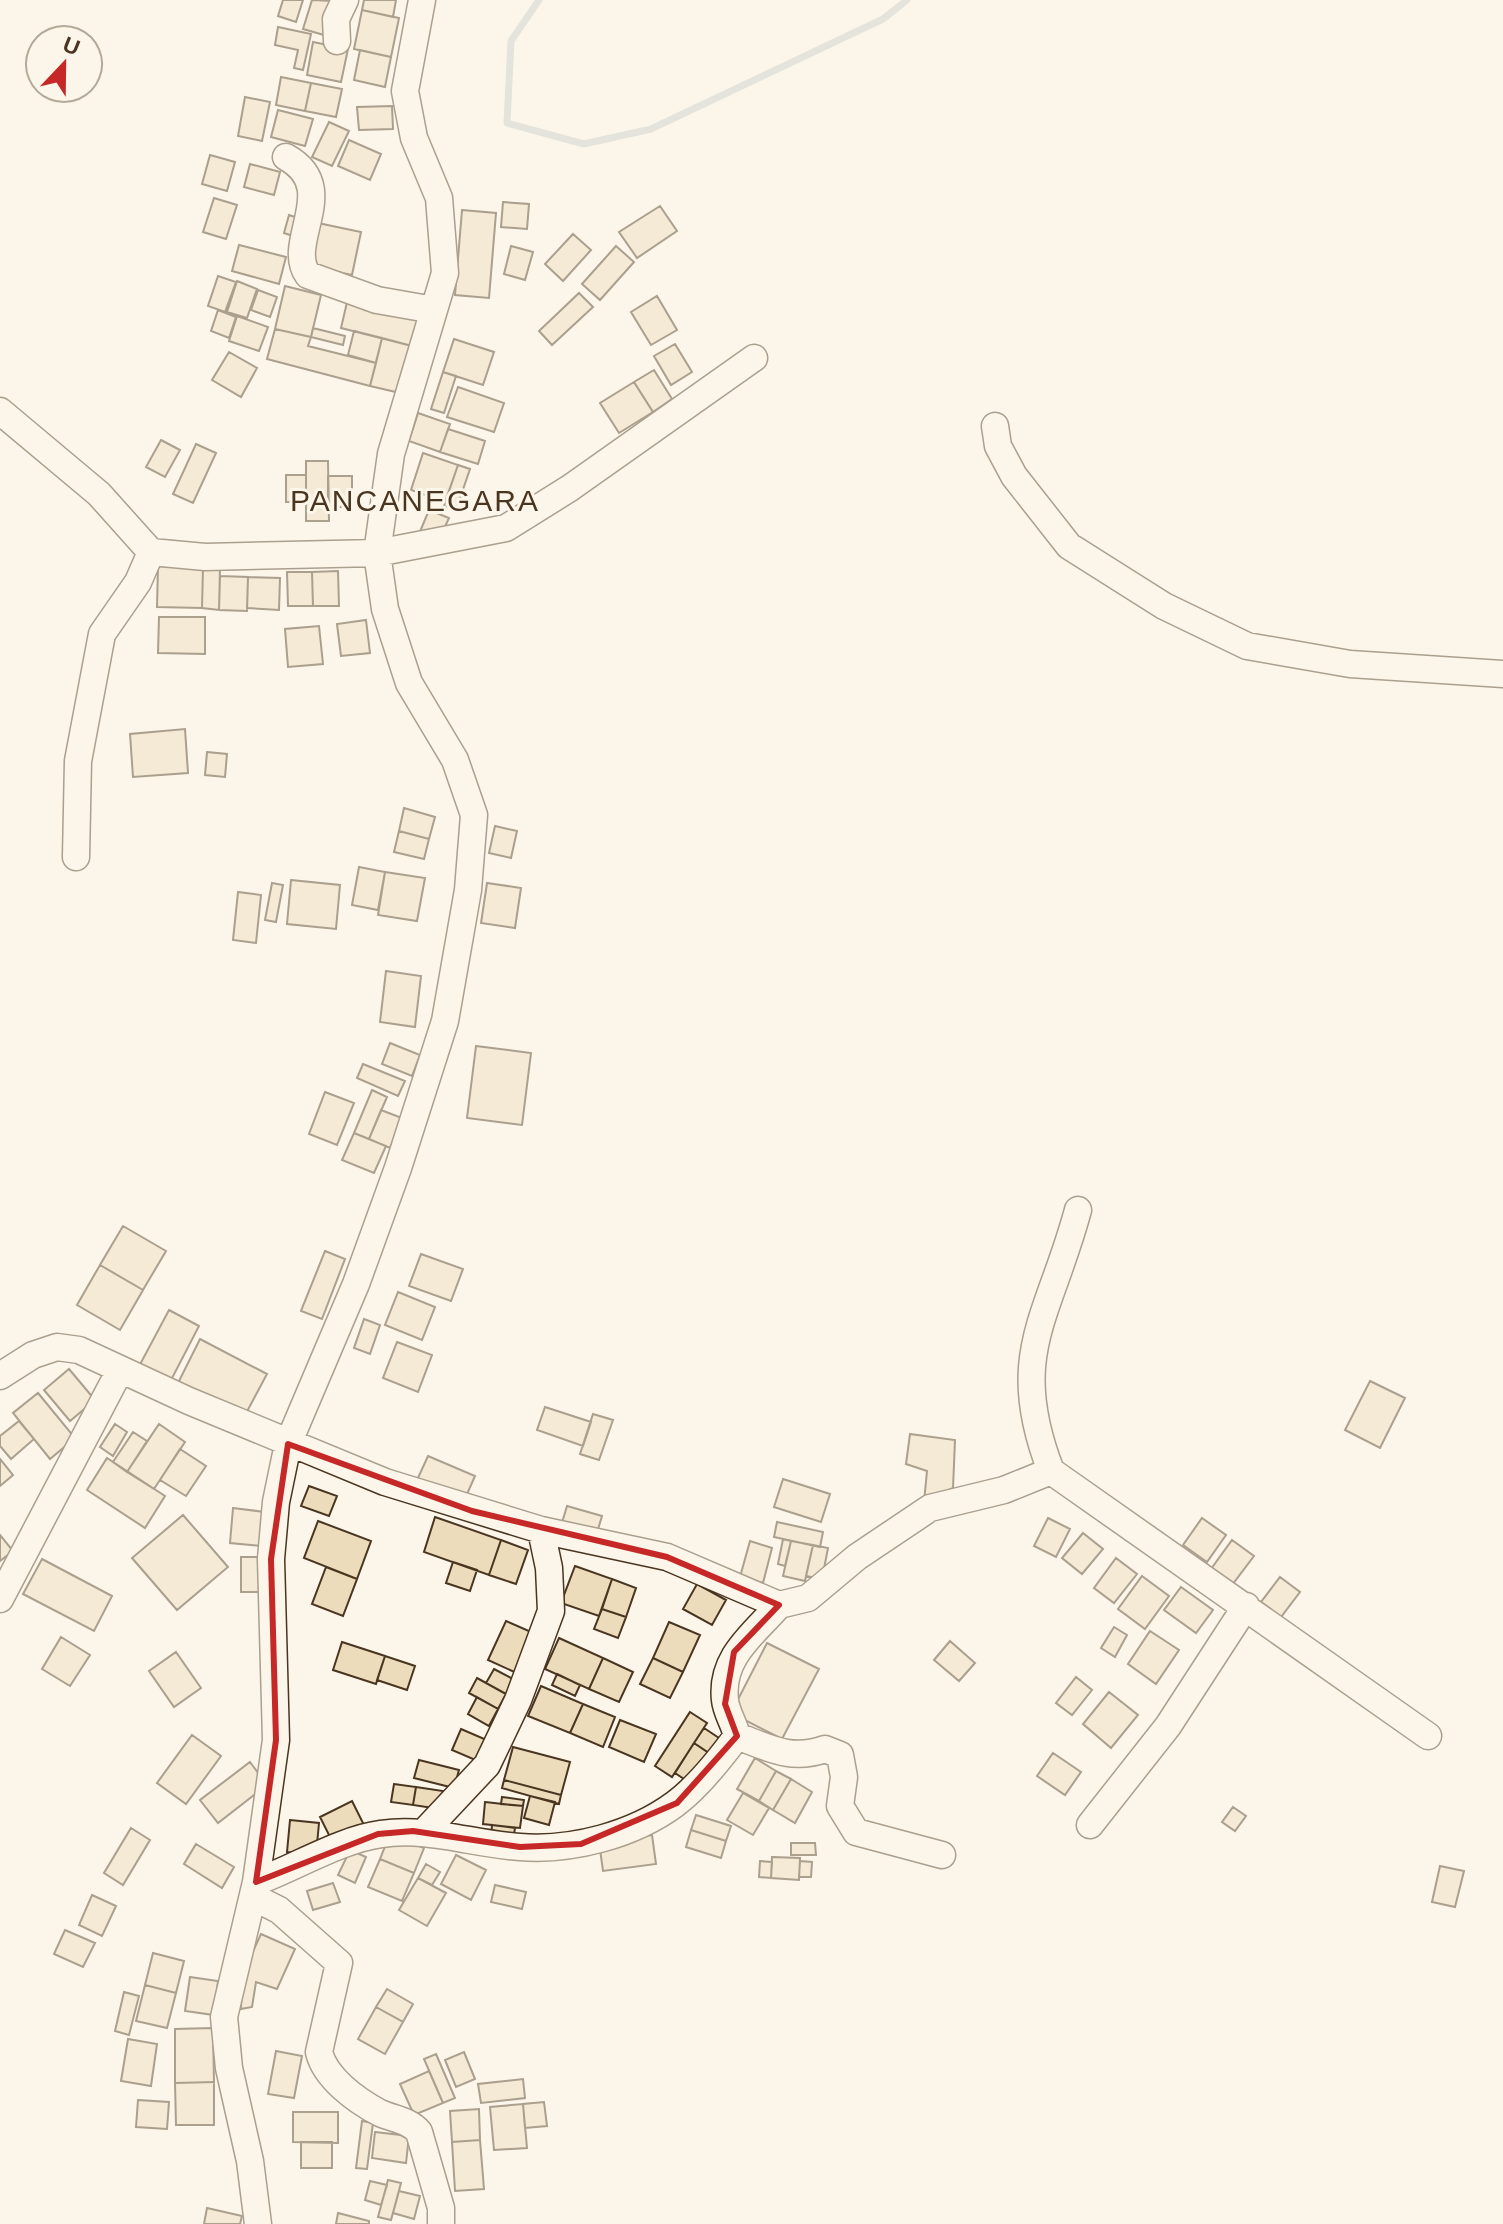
<svg xmlns="http://www.w3.org/2000/svg" width="1503" height="2224" font-family="Arial,sans-serif">
<rect width="100%" height="100%" fill="#fbf6e9"/>
<g fill="none" stroke-linecap="round" stroke-linejoin="round">
<!-- stream -->
<path stroke="#c9cecd" stroke-width="7" d="M539 0 511 41 507 123 584 144 651 129 883 19 907 0"/>
</g>
<!-- building -->
<path fill="#ecdcbc" stroke="#4a3520" stroke-width="2" d="M283 0H303L296 22 278 16Z
M312 0 334 1 324 35 303 29Z
M364 0H396L393 17 362 10Z
M362 10 399 18 391 57 354 49Z
M278 27 311 34 303 70 294 68 298 50 275 45Z
M313 42 348 49 341 82 307 75Z
M360 50 391 57 385 87 354 80Z
M281 77 311 83 305 111 276 105Z
M311 83 342 89 336 117 305 111Z
M245 97 270 102 262 141 238 136Z
M392 106 393 129 359 130 357 107Z
M278 110 313 119 305 146 271 137Z
M329 122 349 131 332 166 312 157Z
M349 140 381 154 370 180 338 166Z
M210 155 235 162 227 191 202 184Z
M250 164 280 172 274 195 244 187Z
M214 198 237 205 226 239 203 232Z
M503 202 529 204 527 229 501 227Z
M660 206 677 231 637 258 619 232Z
M462 210 496 213 489 298 455 295Z
M289 215 301 219 296 237 284 233Z
M318 223 361 232 352 275 309 266Z
M573 234 591 250 563 281 545 264Z
M239 245 286 257 279 284 232 271Z
M511 246 533 252 525 280 504 274Z
M616 246 634 262 600 300 582 284Z
M218 276 236 282 225 312 208 306Z
M237 281 257 289 247 318 227 312Z
M285 286 321 295 311 337 275 329Z
M258 290 277 297 270 317 251 310Z
M579 293 593 307 552 345 539 331Z
M657 296 677 330 651 345 631 312Z
M348 298 420 317 412 346 341 328Z
M218 310 236 317 229 338 211 331Z
M237 316 268 327 259 351 229 341Z
M313 328 345 336 343 345 311 337Z
M275 329 311 337 308 346 376 363 370 386 267 359Z
M354 331 382 338 376 363 348 355Z
M382 338 412 346 400 393 370 386Z
M454 339 494 352 483 385 443 372Z
M675 344 692 372 671 385 654 356Z
M229 352 257 368 241 397 212 380Z
M654 370 672 399 653 412 634 382Z
M443 372 456 376 444 413 431 409Z
M634 382 653 412 619 433 600 403Z
M458 387 504 403 494 432 447 417Z
M418 413 450 424 440 452 409 441Z
M448 429 485 441 478 464 440 452Z
M161 440 180 450 165 477 146 467Z
M196 444 216 453 193 503 173 494Z
M423 453 458 465 445 502 411 490Z
M306 461H328L329 521H306Z
M458 465 470 469 456 510 444 506Z
M286 475H306V502H286Z
M328 476H352V507H328Z
M429 510 449 518 438 542 419 534Z
M158 566 203 568 202 608 157 607Z
M203 568 220 569 219 610 202 608Z
M338 571 339 606H313L312 572Z
M287 572H312L313 606H288Z
M220 576 248 577 247 611 219 610Z
M248 577 280 578 279 610 247 608Z
M159 617H205V654L158 653Z
M366 620 370 653 341 656 337 624Z
M319 626 323 664 288 667 285 629Z
M185 729 188 773 133 777 130 734Z
M207 752 227 754 225 777 205 775Z
M404 808 435 817 429 839 399 831Z
M495 826 517 831 511 858 489 853Z
M399 831 429 839 424 859 394 852Z
M359 867 385 872 378 910 352 905Z
M385 872 425 878 417 921 378 915Z
M291 880 340 885 336 929 287 924Z
M272 883 283 885 276 922 265 920Z
M487 883 521 888 515 928 481 923Z
M238 892 261 895 256 943 233 940Z
M386 971 421 976 415 1027 380 1022Z
M390 1043 420 1055 412 1076 382 1064Z
M476 1046 531 1053 522 1125 467 1118Z
M363 1064 405 1081 398 1096 357 1078Z
M372 1090 387 1097 369 1139 354 1133Z
M325 1092 354 1103 337 1145 309 1134Z
M381 1110 402 1118 390 1148 369 1139Z
M354 1133 386 1146 374 1173 342 1160Z
M123 1226 166 1251 143 1290 100 1265Z
M325 1251 345 1259 322 1319 301 1311Z
M421 1254 463 1269 451 1301 409 1286Z
M100 1265 143 1290 120 1330 77 1305Z
M398 1292 435 1307 422 1340 385 1325Z
M169 1310 199 1326 168 1386 137 1370Z
M364 1319 380 1325 370 1354 354 1348Z
M200 1339 267 1374 243 1419 177 1385Z
M397 1342 432 1355 418 1392 383 1378Z
M69 1369 95 1400 70 1421 44 1390Z
M1370 1381 1405 1398 1380 1448 1345 1430Z
M38 1393 75 1438 50 1459 13 1413Z
M545 1407 591 1422 583 1446 537 1430Z
M593 1414 613 1420 599 1460 580 1454Z
M19 1421 34 1439 11 1459 0 1446V1436Z
M115 1424 127 1432 113 1456 100 1447Z
M159 1424 185 1442 154 1489 127 1472Z
M133 1432 147 1441 127 1472 113 1462Z
M910 1434 955 1440 953 1488 924 1502 927 1471 906 1464Z
M180 1449 206 1466 186 1496 160 1480Z
M428 1456 475 1476 464 1501 417 1480Z
M107 1458 165 1496 145 1528 87 1490Z
M0 1459 13 1475 0 1486Z
M783 1479 830 1494 821 1522 774 1507Z
M309 1486 337 1496 329 1516 301 1506Z
M567 1506 602 1516 596 1536 561 1526Z
M233 1508 265 1512 262 1546 230 1543Z
M183 1515 228 1567 177 1610 132 1558Z
M435 1517 501 1540 489 1575 424 1552Z
M1048 1518 1070 1529 1056 1557 1034 1546Z
M1202 1518 1226 1535 1207 1562 1183 1545Z
M318 1521 371 1541 357 1579 304 1558Z
M777 1522 823 1532 820 1547 774 1537Z
M1083 1533 1103 1549 1082 1574 1062 1558Z
M0 1535 13 1551 0 1561Z
M783 1539 791 1541 785 1566 778 1564Z
M501 1540 528 1550 516 1584 489 1575Z
M1232 1540 1254 1556 1232 1585 1211 1569Z
M750 1541 772 1548 763 1583 740 1577Z
M791 1541 813 1545 805 1581 783 1576Z
M813 1545 828 1548 822 1579 806 1576Z
M241 1557H261V1592H241Z
M1116 1558 1137 1574 1114 1603 1094 1588Z
M42 1559 112 1596 94 1631 23 1594Z
M453 1562 477 1570 470 1591 446 1583Z
M575 1566 612 1579 599 1616 561 1603Z
M326 1567 357 1579 343 1616 312 1604Z
M1142 1576 1169 1596 1145 1629 1118 1609Z
M1280 1577 1300 1592 1281 1617 1261 1602Z
M612 1579 636 1588 626 1617 602 1609Z
M697 1584 726 1600 712 1625 683 1609Z
M1181 1587 1213 1610 1196 1633 1164 1610Z
M602 1609 626 1617 618 1638 594 1629Z
M506 1621 538 1635 521 1675 488 1660Z
M669 1622 700 1635 683 1672 653 1658Z
M1114 1627 1127 1635 1115 1657 1101 1648Z
M1150 1631 1179 1650 1156 1684 1128 1664Z
M61 1637 90 1655 70 1686 42 1669Z
M559 1638 603 1658 589 1689 545 1669Z
M950 1641 975 1663 959 1681 934 1660Z
M342 1642 385 1656 376 1684 333 1670Z
M767 1643 819 1669 782 1739 731 1713Z
M176 1652 201 1688 174 1707 149 1671Z
M385 1656 415 1666 407 1690 377 1680Z
M603 1658 633 1672 619 1702 589 1689Z
M653 1658 683 1672 670 1698 640 1684Z
M494 1669 515 1680 506 1694 486 1683Z
M557 1674 580 1685 575 1696 552 1685Z
M1076 1677 1092 1690 1072 1715 1056 1703Z
M477 1678 506 1694 498 1709 469 1693Z
M541 1686 583 1704 570 1733 528 1716Z
M1109 1692 1138 1715 1111 1748 1083 1724Z
M477 1697 498 1709 489 1726 468 1714Z
M583 1704 615 1717 603 1747 570 1733Z
M690 1712 707 1723 672 1777 655 1766Z
M620 1720 656 1734 644 1762 609 1747Z
M704 1728 719 1738 709 1753 694 1743Z
M461 1729 489 1741 480 1762 452 1750Z
M192 1735 221 1756 186 1804 157 1783Z
M694 1743 709 1753 690 1783 675 1773Z
M513 1747 570 1762 561 1795 504 1780Z
M1053 1753 1081 1772 1065 1795 1037 1776Z
M755 1758 776 1771 759 1801 737 1789Z
M419 1760 459 1770 454 1788 414 1778Z
M250 1762 267 1785 218 1823 200 1800Z
M776 1771 791 1779 773 1810 759 1801Z
M791 1779 812 1792 795 1823 773 1810Z
M504 1780 561 1795 559 1804 502 1788Z
M394 1784 416 1787 413 1805 391 1802Z
M416 1787 443 1791 440 1809 413 1805Z
M743 1793 769 1808 753 1835 727 1820Z
M530 1796 555 1802 549 1825 524 1818Z
M502 1797 524 1800 523 1806 501 1804Z
M352 1801 364 1825 332 1841 320 1817Z
M485 1802 523 1806 520 1828 483 1824Z
M1233 1807 1246 1816 1235 1831 1222 1822Z
M696 1815 731 1826 726 1841 691 1830Z
M290 1820 319 1823 316 1855 287 1852Z
M492 1825 515 1828 513 1841 491 1838Z
M131 1828 150 1840 123 1885 104 1873Z
M691 1830 726 1841 721 1858 686 1847Z
M390 1834 424 1848 414 1873 380 1859Z
M652 1835 656 1864 603 1871 599 1842Z
M791 1843H815L816 1855H791Z
M196 1844 234 1867 222 1888 184 1864Z
M350 1850 366 1857 355 1883 338 1875Z
M456 1855 486 1870 471 1900 441 1884Z
M772 1857 800 1858 799 1880 771 1878Z
M380 1859 414 1873 402 1901 368 1887Z
M760 1861 772 1862 771 1878 759 1877Z
M800 1861 812 1862 811 1877H799Z
M426 1864 440 1872 432 1885 418 1878Z
M1440 1866 1464 1871 1455 1907 1432 1902Z
M418 1878 446 1893 427 1926 399 1910Z
M333 1883 340 1902 313 1910 307 1891Z
M495 1885 526 1892 522 1909 491 1902Z
M92 1895 116 1906 102 1936 79 1925Z
M65 1930 95 1943 83 1967 54 1954Z
M261 1934 295 1949 277 1989 256 1982 252 2007 241 2009 242 1975Z
M153 1953 184 1961 176 1993 145 1985Z
M190 1977 218 1981 214 2015 185 2011Z
M145 1985 176 1993 167 2028 136 2021Z
M387 1989 413 2004 403 2022 376 2007Z
M124 1992 139 1996 129 2035 115 2031Z
M376 2007 403 2022 385 2054 358 2039Z
M213 2028 214 2082 175 2083V2029Z
M128 2039 157 2044 151 2086 121 2081Z
M276 2051 302 2056 294 2098 268 2094Z
M464 2052 475 2079 456 2087 445 2060Z
M436 2054 455 2098 443 2103 424 2059Z
M429 2071 443 2103 414 2115 400 2084Z
M523 2079 525 2098 481 2103 478 2084Z
M214 2082V2125H176L175 2083Z
M138 2100 169 2102 167 2129 136 2127Z
M544 2102 547 2126 525 2128 523 2104Z
M523 2104 527 2148 494 2150 490 2107Z
M479 2109 480 2140 452 2142 450 2111Z
M293 2112H338V2143L293 2142Z
M362 2121 373 2123 367 2169 356 2168Z
M375 2132 409 2136 406 2163 372 2158Z
M480 2140 484 2189 455 2191 452 2142Z
M301 2142H332V2168H301Z
M388 2180 401 2183 391 2220 378 2217Z
M370 2181 387 2185 381 2205 365 2200Z
M399 2191 420 2196 414 2219 393 2213Z
M207 2208 242 2216 240 2224H204Z
M338 2213 369 2221V2224H336Z"/>
<g fill="none" stroke-linecap="round" stroke-linejoin="round">
<defs>
<path id="minor" d="M337 41 336 19 345 0
M286 157C342 188 284 242 308 275L377 300 434 310
M0 411 99 494 151 552 205 557 377 553 506 528 570 488 754 358
M995 426 998 446 1014 476 1069 546 1164 606 1247 646 1350 664 1503 674
M76 857 78 761 102 634 138 582 151 552
M0 1376 33 1355 57 1347 79 1350 189 1401 385 1482 541 1530 667 1557 779 1605 808 1598 857 1557 930 1508 1004 1490 1051 1471 1428 1736
M1051 1471C1006 1355 1049 1318 1078 1210
M0 1599 120 1370
M737 1736C769 1748 791 1761 825 1749L840 1755 844 1777 840 1806 856 1832 942 1855
M1090 1825 1168 1726 1246 1606
M424 1832 487 1765 518 1700 551 1611 549 1568 541 1530
M256 1882C294 1868 342 1839 381 1834 428 1827 473 1844 520 1847 572 1851 633 1835 675 1804 698 1787 720 1759 737 1736 734 1723 726 1712 725 1700 720 1657 754 1634 779 1605
M253 1897 279 1910 339 1963 319 2052C325 2078 357 2101 380 2113 393 2119 409 2120 419 2132L441 2208V2224
M258 2224 250 2161 229 2068 224 2017 256 1882 276 1740 271 1559 276 1502 288 1444 356 1284 398 1168 445 1021 468 890 474 815 455 760 409 683 385 609 377 553 391 454 445 273 439 198 414 138 405 91 422 0"/>
</defs>
<!-- minor casing -->
<use href="#minor" stroke="#4a3520" stroke-width="29"/>
<!-- minor -->
<use href="#minor" stroke="#fbf6e9" stroke-width="26"/>
</g>
<!-- marked area -->
<path d="M0 0H1503V2224H0ZM288 1444 472 1511 667 1557 779 1605 734 1652 725 1704 737 1736 677 1803 581 1844 520 1847 413 1831 378 1834 256 1882 276 1740 271 1559Z" fill="#fbf6e9" fill-opacity=".55" fill-rule="evenodd"/>
<path fill="none" stroke="#c62828" stroke-width="6" stroke-linejoin="round" d="M288 1444 472 1511 667 1557 779 1605 734 1652 725 1704 737 1736 677 1803 581 1844 520 1847 413 1831 378 1834 256 1882 276 1740 271 1559Z"/>
<g text-anchor="middle" dominant-baseline="central" stroke-width="6" stroke-linejoin="round" paint-order="stroke">
<!-- quarter labels -->
<g font-size="30" letter-spacing="2" fill="#4a3520" stroke="#fbf6e9">
<text x="415" y="500">PANCANEGARA</text>
</g>
</g>
<!-- north arrow -->
<g transform="translate(64 64) rotate(22)"><circle r="38" fill="#fbf6e9" stroke="#b4a999" stroke-width="2"/>
<path d="M0-6L14 30L0 20L-14 30Z" fill="#c62828"/>
<text y="-12" font-size="22" font-weight="bold" text-anchor="middle" fill="#4a3520">U</text>
</g>
</svg>
